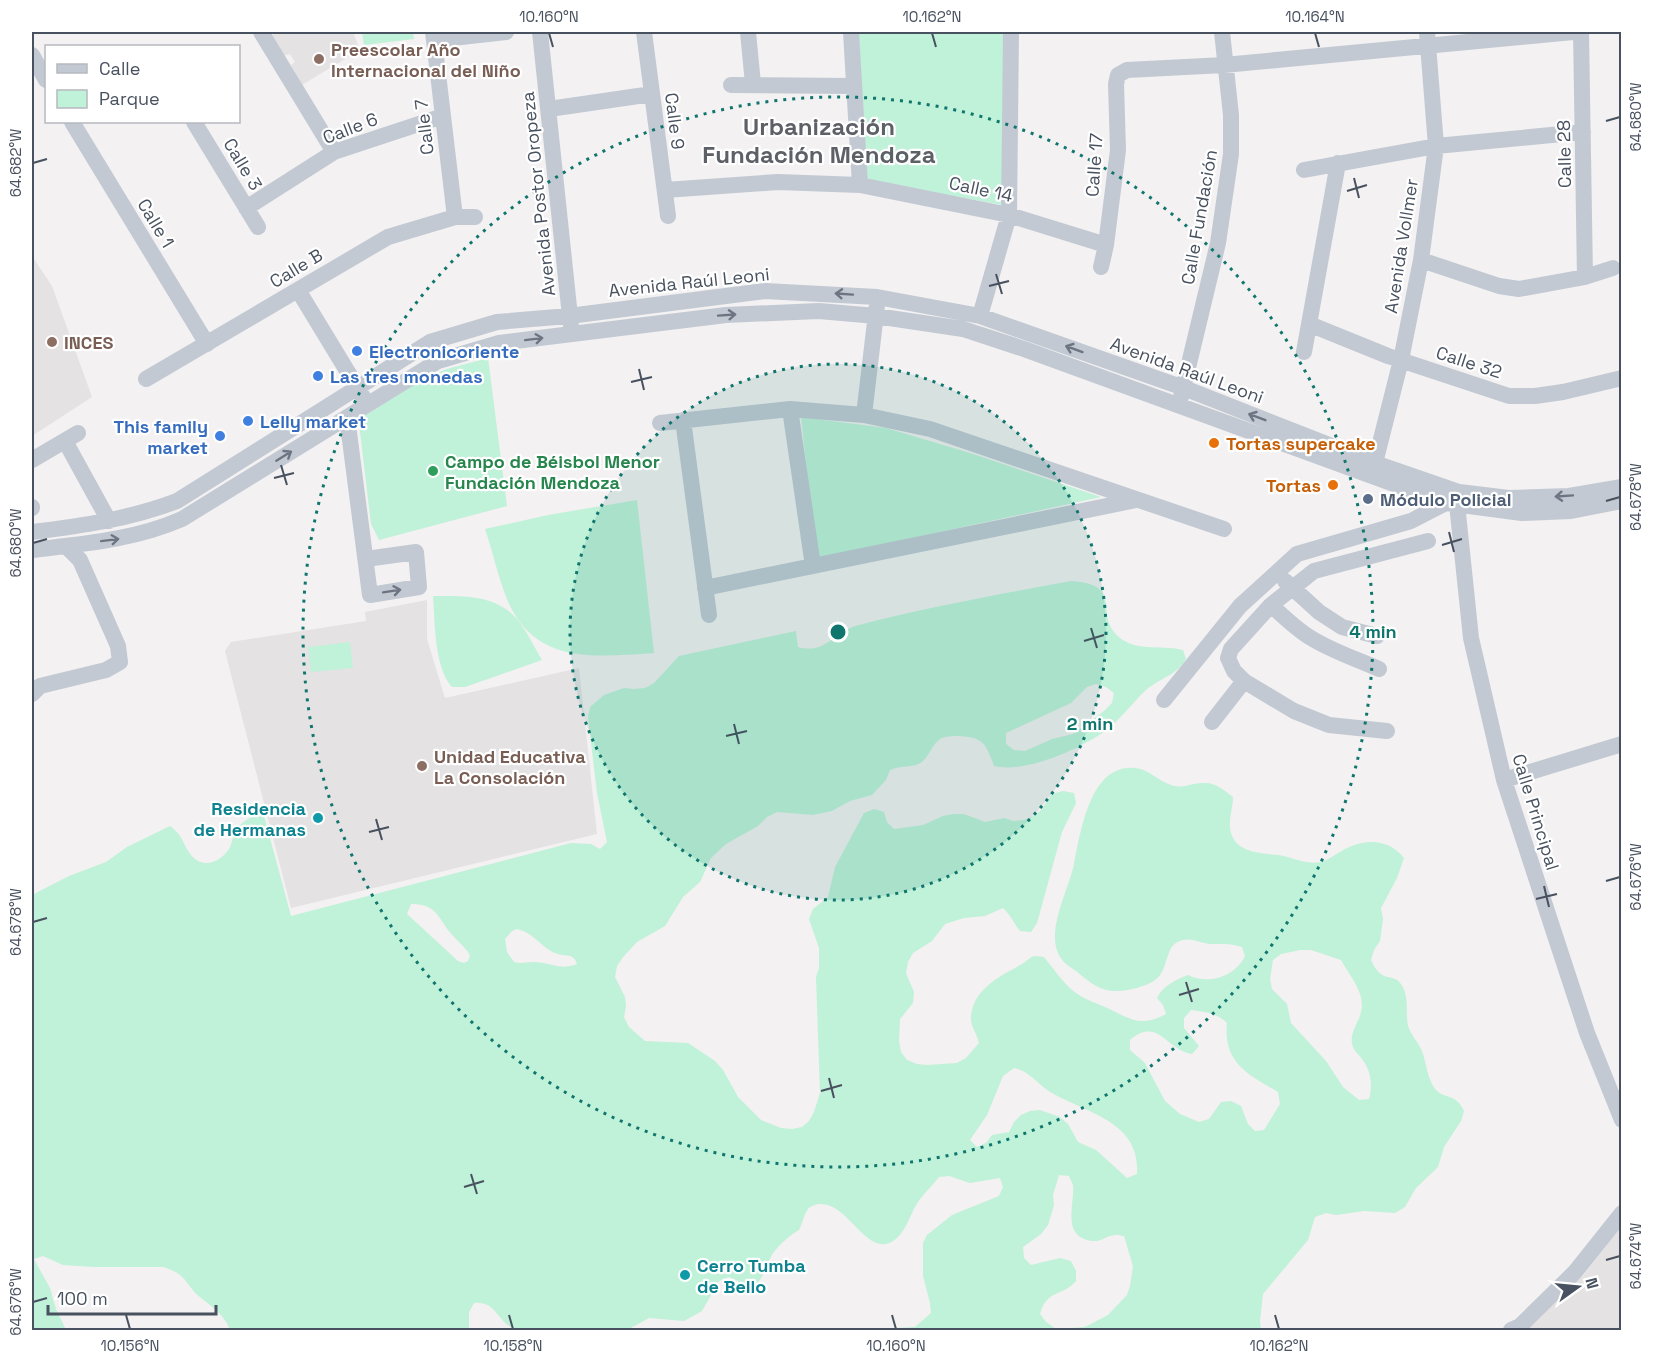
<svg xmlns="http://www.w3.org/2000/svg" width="1653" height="1362" font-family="'Space Grotesk',sans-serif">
<rect width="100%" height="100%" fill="#f3f1f1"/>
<!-- education -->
<path fill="#e4e2e3" d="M277 32H353L360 50 302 85 291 65 295 62 290 54 283 56 271 36Z
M32 256 52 286 92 397 32 436Z
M427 600V639L445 698 579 668 597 834 291 908 225 651 231 642 366 621 365 612Z
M1621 1226V1330H1530L1528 1324 1583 1276Z"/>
<!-- green -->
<path fill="#c0f1d9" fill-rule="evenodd" d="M362 32H413L414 39 364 45Z
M856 32H1005L1002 205 864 180Z
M488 358 507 506 379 540 371 524 359 423 364 416 421 380 447 369Z
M801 417 886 428 970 453 1101 497 816 559Z
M637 500 654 653C595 657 534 665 507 599 498 577 493 552 485 529L548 515Z
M1071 581C1129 585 1089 617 1123 640 1139 651 1164 645 1183 650L1186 659C1177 675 1160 678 1146 690 1134 701 1124 715 1110 727 1086 747 1026 774 994 766 986 744 984 737 958 736 953 736 945 736 940 739 932 745 929 756 922 762 915 768 901 765 890 770L886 780 872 795 850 801 832 811 813 815 777 812 767 817 758 826 726 844 711 858 700 882 683 897 665 926 637 942 623 957 617 966 615 977 625 997 626 1006 624 1017 629 1027 645 1041 688 1043 715 1061 723 1070 738 1097 761 1120 781 1128 792 1129 802 1127 809 1121 814 1112 820 1093 816 977 819 968V948L809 919 813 909 828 897 835 867 864 813 874 809 884 812 887 822 894 829 923 825 943 816 953 814H964L985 822 1004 818 1014 821 1024 820 1034 816 1041 810 1052 794 1063 791 1074 793 1076 803 1062 832 1037 923 1031 932 1020 931C1014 924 1011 915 1003 908L985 916 964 918 945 924 932 941 913 953 908 962 906 973 914 992 913 1003 900 1019 899 1041 901 1052 907 1060 917 1064 927 1065 957 1063 966 1058 979 1043C977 1033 970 1026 971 1016 974 988 1001 976 1022 964 1026 962 1030 957 1034 956 1037 956 1041 957 1044 957 1053 968 1061 980 1071 989 1081 998 1093 1002 1105 1007 1128 1017 1139 1029 1166 1014L1163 1005 1157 998C1163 986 1175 980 1188 975 1208 985 1235 977 1245 956L1242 947C1230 943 1222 944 1211 944 1198 943 1188 935 1176 943 1167 948 1167 966 1160 975 1155 982 1146 985 1137 988 1108 995 1098 990 1076 971 1072 968 1068 966 1065 963 1040 939 1069 891 1074 864 1080 835 1089 770 1128 768 1148 766 1157 782 1174 786 1184 788 1195 782 1205 783 1216 783 1225 791 1233 797 1233 810 1226 825 1233 838 1242 855 1268 853 1284 856 1295 859 1309 865 1321 862 1329 860 1337 853 1345 849 1366 838 1389 839 1404 858L1397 878 1381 908 1383 919 1380 941 1374 950 1371 960C1382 985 1393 972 1401 984 1410 997 1405 1012 1408 1026 1411 1035 1418 1042 1422 1051 1426 1062 1427 1076 1433 1086 1442 1101 1455 1091 1464 1111L1461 1121 1444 1147 1438 1167 1416 1188 1405 1207 1395 1213 1364 1211 1336 1215 1326 1213 1315 1217 1308 1240 1263 1294 1260 1321 1261 1330H892L895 1328 915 1327 931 1313 930 1303 923 1276V1243L927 1235 952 1215 999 1196 1003 1187 1000 1178 970 1183 949 1176 939 1177C933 1185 924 1193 918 1202 910 1214 906 1233 893 1241 867 1258 848 1202 820 1204 817 1204 810 1206 808 1209 804 1214 802 1225 799 1230 790 1235 775 1248 771 1257 762 1272 765 1283 745 1289L738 1281 729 1277 719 1281 702 1311 684 1321 649 1318 627 1330H517C495 1322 498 1301 474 1303L469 1312V1330H230C224 1313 209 1305 195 1293 190 1287 186 1280 180 1275 175 1271 169 1269 163 1267H94L63 1265 43 1256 34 1259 50 1288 56 1309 66 1330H32V895L69 876 106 862 127 847 170 826C185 836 183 849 195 859 207 869 224 859 230 847 233 840 233 833 239 826 246 819 254 816 263 812L291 916 571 843 591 844 600 849 607 842 597 793 588 717 590 707 604 695 624 688 634 689 645 688 654 683 679 656 796 631 798 647C826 655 834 631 859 625 929 607 1000 594 1071 581ZM1096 684 1106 687 1114 693 1112 703 1104 711 1073 734 1052 739 1025 751 1014 750 1006 744V733L1071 703 1087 687ZM411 904C434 904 437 914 448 930 454 938 462 944 468 952L470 956 468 961 464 963 458 961 407 914ZM517 929C535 933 543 950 558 954 566 957 574 953 577 964 560 971 550 962 533 962 526 962 521 964 514 962L507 952 505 939 512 931ZM1300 950H1311L1341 960C1349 975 1366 993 1361 1012 1359 1022 1350 1032 1352 1043 1353 1051 1358 1053 1362 1059 1371 1070 1373 1086 1369 1099L1359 1100 1343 1087 1326 1061 1291 1023 1287 1004 1272 989 1270 979 1273 960 1281 954ZM1191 1010C1205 1012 1217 1013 1227 1023 1223 1062 1247 1074 1278 1092L1280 1104 1264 1130 1255 1131 1248 1124 1241 1106 1231 1101 1221 1102 1209 1119 1199 1122 1180 1114 1165 1101 1145 1063 1130 1050V1040C1158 1016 1166 1050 1192 1054L1199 1046 1184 1028V1018ZM1014 1068C1030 1071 1038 1085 1052 1093 1087 1113 1141 1122 1137 1174L1127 1178 1096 1150 1078 1142 1068 1124 1060 1117 1040 1110 1030 1111 1021 1115 1014 1122 1009 1132 992 1135 986 1143 977 1147 970 1140 987 1115 1003 1076ZM1059 1175 1069 1176C1070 1179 1072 1182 1073 1185 1075 1202 1062 1233 1087 1240 1101 1244 1104 1236 1115 1235 1118 1234 1121 1236 1124 1236L1133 1266 1130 1286 1127 1295 1108 1315 1085 1327 1056 1329 1046 1322 1040 1314C1047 1289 1062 1297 1076 1281V1271L1071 1261 1060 1258 1031 1265 1024 1258 1023 1247 1041 1234 1048 1225 1054 1205 1053 1195Z
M433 596C463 596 495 594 517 619 527 631 534 647 542 660L465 687H452C434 667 435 622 433 596Z
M350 642 353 668 311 672 308 647Z"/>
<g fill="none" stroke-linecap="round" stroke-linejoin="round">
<!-- minor -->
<path stroke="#c2c9d3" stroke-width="16" d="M261 32 334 152
M433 32 455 217
M540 32 571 326
M644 32 668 216
M748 32 753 84
M851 32 860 185
M1581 32 1585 277
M434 40 506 32
M32 55 46 80
M731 85 854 86
M549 109 652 94
M72 122 207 344
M194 122 258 227
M1304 170 1436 146 1583 132
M665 190 778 182 860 185 1009 215 1106 245
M246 208 334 152 443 116
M1421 260 1499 286 1519 289 1585 277 1613 268
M1101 267 1106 245 1118 150 1116 84 1118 75 1127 70 1224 65 1573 32
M298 290 363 397
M980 316 1009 215 1011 32
M1309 324 1388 356 1509 396H1535L1563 392 1622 378
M1304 352 1338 163
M146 379 388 237 455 217H475
M1181 397 1218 243 1231 154V115L1222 32
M790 409 813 566
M864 415 877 305
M347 417 370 595 419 587 416 552 366 559
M683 420 709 615
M660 423 790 409 864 415 930 429 1224 529
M65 441 109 521
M32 460 78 433
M1375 463 1401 360 1421 260 1436 146 1427 32
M1459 495 1457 504 1471 638 1504 780 1587 1033 1622 1120
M32 507V508
M32 532C81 526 130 519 177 501L430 342 497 322 569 316 765 291 877 297 980 316 1184 388 1375 463 1459 492 1509 498 1569 496 1622 487
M32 550C83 544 134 540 182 519L438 361 499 343 726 315 819 311 876 316 963 329 1024 349 1446 503 1522 513 1571 511 1622 501
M1285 581 1319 612 1342 627 1377 636
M705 588 1136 500
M1271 605C1284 617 1296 629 1311 638 1332 651 1356 659 1379 669
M32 694 40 686 106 670 120 662 118 646 80 560 66 546
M1164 700 1240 606 1297 554 1411 521 1446 503
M1212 722 1244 681
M1387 731 1329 725 1294 711 1244 681 1234 671 1228 658 1231 649 1271 605 1314 571 1428 541
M1504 780 1622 744
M1511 1330 1520 1326 1575 1272 1622 1213"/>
</g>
<!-- one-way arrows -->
<defs><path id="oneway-shaft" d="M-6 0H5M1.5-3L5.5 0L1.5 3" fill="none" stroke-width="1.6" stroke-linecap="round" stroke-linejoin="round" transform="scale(1.5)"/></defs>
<g stroke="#6d7582">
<use href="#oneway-shaft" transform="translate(844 294) rotate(-176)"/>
<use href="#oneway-shaft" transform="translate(727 315) rotate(-4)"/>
<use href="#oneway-shaft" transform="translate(534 339) rotate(-7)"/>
<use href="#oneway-shaft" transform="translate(1074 349) rotate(-160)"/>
<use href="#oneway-shaft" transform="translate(1257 417) rotate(-159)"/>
<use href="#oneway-shaft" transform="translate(284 456) rotate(-32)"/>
<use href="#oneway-shaft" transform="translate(1564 496) rotate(176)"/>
<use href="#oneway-shaft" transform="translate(110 540) rotate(-7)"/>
<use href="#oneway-shaft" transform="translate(392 591) rotate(-9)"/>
</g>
<!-- ticks -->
<path fill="none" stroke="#48515f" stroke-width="2" d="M549 33 553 47M932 33 936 47M1315 33 1319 47M1606 121 1620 117M33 163 47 159M1354 178 1359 198M1347 191 1367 185M996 274 1002 294M989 286 1009 281M639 369 644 390M631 382 652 377M281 465 287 485M274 478 294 473M1606 501 1620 497M1449 532 1454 552M33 543 47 539M1442 545 1462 539M1091 628 1097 648M1084 641 1104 635M734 724 739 744M726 736 747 731M376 819 382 840M369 832 389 827M1606 881 1620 877M1544 886 1549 907M1536 899 1557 894M33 922 47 918M1186 982 1192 1002M1179 995 1199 989M829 1078 834 1098M821 1091 842 1085M471 1174 477 1194M464 1187 484 1181M1606 1260 1620 1256M33 1302 47 1298M126 1315 130 1329M509 1315 513 1329M892 1315 896 1329M1275 1315 1279 1329"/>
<!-- distance rings -->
<circle cx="838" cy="632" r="268" fill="#0f766e" fill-opacity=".12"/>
<g fill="none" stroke="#0f766e" stroke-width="3" stroke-dasharray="3 6">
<circle cx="838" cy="632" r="268"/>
<circle cx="838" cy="632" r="535"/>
</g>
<!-- markers -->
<g fill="#8d6e63" stroke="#fff" stroke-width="2">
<circle cx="319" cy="59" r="6"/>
<circle cx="52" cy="342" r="6"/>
<circle cx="422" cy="766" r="6"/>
</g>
<g fill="#3f7fe0" stroke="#fff" stroke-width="2">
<circle cx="357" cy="351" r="6"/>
<circle cx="318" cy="376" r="6"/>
<circle cx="248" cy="421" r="6"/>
<circle cx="220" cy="436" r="6"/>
</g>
<g fill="#e8710a" stroke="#fff" stroke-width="2">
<circle cx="1214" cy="443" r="6"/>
<circle cx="1333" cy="485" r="6"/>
</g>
<circle fill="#2e9e5b" stroke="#fff" stroke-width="2" cx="433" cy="471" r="6"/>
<circle fill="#5c6f8a" stroke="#fff" stroke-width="2" cx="1368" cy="499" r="6"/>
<g fill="#0f9aa8" stroke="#fff" stroke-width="2">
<circle cx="318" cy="818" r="6"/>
<circle cx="685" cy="1275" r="6"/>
</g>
<g text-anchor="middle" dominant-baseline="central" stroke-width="4.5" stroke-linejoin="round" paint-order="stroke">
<!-- education labels -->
<g font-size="18" font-weight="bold" fill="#785e54" stroke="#fff" text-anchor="start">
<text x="331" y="49">Preescolar Año<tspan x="331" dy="21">Internacional del Niño</tspan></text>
<text x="64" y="342">INCES</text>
<text x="434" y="756">Unidad Educativa<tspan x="434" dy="21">La Consolación</tspan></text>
</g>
<!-- street labels -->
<g font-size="18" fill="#48515f" stroke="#fff">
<text transform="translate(675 121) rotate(83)">Calle 9</text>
<text transform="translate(424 127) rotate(-97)">Calle 7</text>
<text transform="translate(350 128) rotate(-21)">Calle 6</text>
<text transform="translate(1564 154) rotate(-91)">Calle 28</text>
<text transform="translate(243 164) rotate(59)">Calle 3</text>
<text transform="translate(1094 165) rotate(-86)">Calle 17</text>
<text transform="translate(981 189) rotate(12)">Calle 14</text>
<text transform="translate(538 194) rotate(-96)">Avenida Postor Oropeza</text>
<text transform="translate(1199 217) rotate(-80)">Calle Fundación</text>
<text transform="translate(156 223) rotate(59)">Calle 1</text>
<text transform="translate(1401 246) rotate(-81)">Avenida Vollmer</text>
<text transform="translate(296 268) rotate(-31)">Calle B</text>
<text transform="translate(689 282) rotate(-6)">Avenida Raúl Leoni</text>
<text transform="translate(1469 362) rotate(18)">Calle 32</text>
<text transform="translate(1187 370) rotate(20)">Avenida Raúl Leoni</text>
<text transform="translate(1536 812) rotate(73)">Calle Principal</text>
</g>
<!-- shop labels -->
<g font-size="18" font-weight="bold" fill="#366cbe" stroke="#fff" text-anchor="start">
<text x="369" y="351">Electronicoriente</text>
<text x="330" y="376">Las tres monedas</text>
<text x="260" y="421">Lelly market</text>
<text x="208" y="426" text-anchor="end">This family<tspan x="208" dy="21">market</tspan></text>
</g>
<!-- food labels -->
<g font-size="18" font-weight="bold" fill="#c56008" stroke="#fff" text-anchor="start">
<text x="1226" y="443">Tortas supercake</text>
<text x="1321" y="485" text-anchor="end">Tortas</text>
</g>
<!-- leisure labels -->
<g font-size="18" font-weight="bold" fill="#27864d" stroke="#fff" text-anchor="start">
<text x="445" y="461">Campo de Béisbol Menor<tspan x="445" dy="21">Fundación Mendoza</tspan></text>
</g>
<!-- service labels -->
<g font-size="18" font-weight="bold" fill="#4e5e75" stroke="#fff" text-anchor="start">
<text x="1380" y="499">Módulo Policial</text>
</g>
<!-- culture labels -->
<g font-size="18" font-weight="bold" fill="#0d838f" stroke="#fff" text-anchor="end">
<text x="306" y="808">Residencia<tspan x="306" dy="21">de Hermanas</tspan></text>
<text x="697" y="1265" text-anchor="start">Cerro Tumba<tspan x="697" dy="21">de Bello</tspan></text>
</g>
<!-- district labels -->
<g font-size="24" font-weight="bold" fill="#5d6066" stroke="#fff">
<text x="819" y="126">Urbanización<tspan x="819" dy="28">Fundación Mendoza</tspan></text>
</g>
</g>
<circle cx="838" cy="632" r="9" fill="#0f766e" stroke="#fff" stroke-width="3"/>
<g font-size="18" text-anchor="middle" font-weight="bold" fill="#0f766e" stroke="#fff" stroke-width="4.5" stroke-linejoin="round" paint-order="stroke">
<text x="1373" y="638">4 min</text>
<text x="1090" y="730">2 min</text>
</g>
<!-- border -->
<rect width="1653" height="1362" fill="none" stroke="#ffffff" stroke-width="66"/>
<!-- legend -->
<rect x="45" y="45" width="195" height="78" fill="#ffffff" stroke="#b6b9bf" stroke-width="1.5"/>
<rect x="57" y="64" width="30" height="9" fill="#c2c9d3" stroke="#b6b9bf" stroke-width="1.5"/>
<text x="99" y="75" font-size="18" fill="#48515f">Calle</text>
<rect x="57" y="90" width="30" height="18" fill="#c0f1d9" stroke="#b6b9bf" stroke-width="1.5"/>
<text x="99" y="105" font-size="18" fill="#48515f">Parque</text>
<!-- north arrow -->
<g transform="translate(1578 1287) rotate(75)" stroke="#ffffff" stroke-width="4.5" paint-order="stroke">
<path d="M0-4.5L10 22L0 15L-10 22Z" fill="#48515f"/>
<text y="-9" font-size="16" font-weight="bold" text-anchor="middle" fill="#48515f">N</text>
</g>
<!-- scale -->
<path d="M48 1305v9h168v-9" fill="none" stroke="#48515f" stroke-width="3"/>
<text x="57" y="1305" font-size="18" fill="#48515f" stroke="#ffffff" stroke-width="4.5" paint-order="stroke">100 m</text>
<rect x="33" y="33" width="1587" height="1296" fill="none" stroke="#48515f" stroke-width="2"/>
<g font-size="15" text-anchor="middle" fill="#48515f">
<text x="549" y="22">10.160°N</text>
<text x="932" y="22">10.162°N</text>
<text x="1315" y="22">10.164°N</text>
<text transform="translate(1636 117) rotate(-90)" y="5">64.680°W</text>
<text transform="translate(16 163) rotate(-90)" y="5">64.682°W</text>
<text transform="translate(1636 497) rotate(-90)" y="5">64.678°W</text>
<text transform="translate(16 543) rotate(-90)" y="5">64.680°W</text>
<text transform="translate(1636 877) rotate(-90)" y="5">64.676°W</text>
<text transform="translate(16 922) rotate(-90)" y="5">64.678°W</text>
<text transform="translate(1636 1256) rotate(-90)" y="5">64.674°W</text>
<text transform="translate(16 1302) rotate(-90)" y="5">64.676°W</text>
<text x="130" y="1351">10.156°N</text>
<text x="513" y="1351">10.158°N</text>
<text x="896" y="1351">10.160°N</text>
<text x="1279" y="1351">10.162°N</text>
</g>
</svg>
